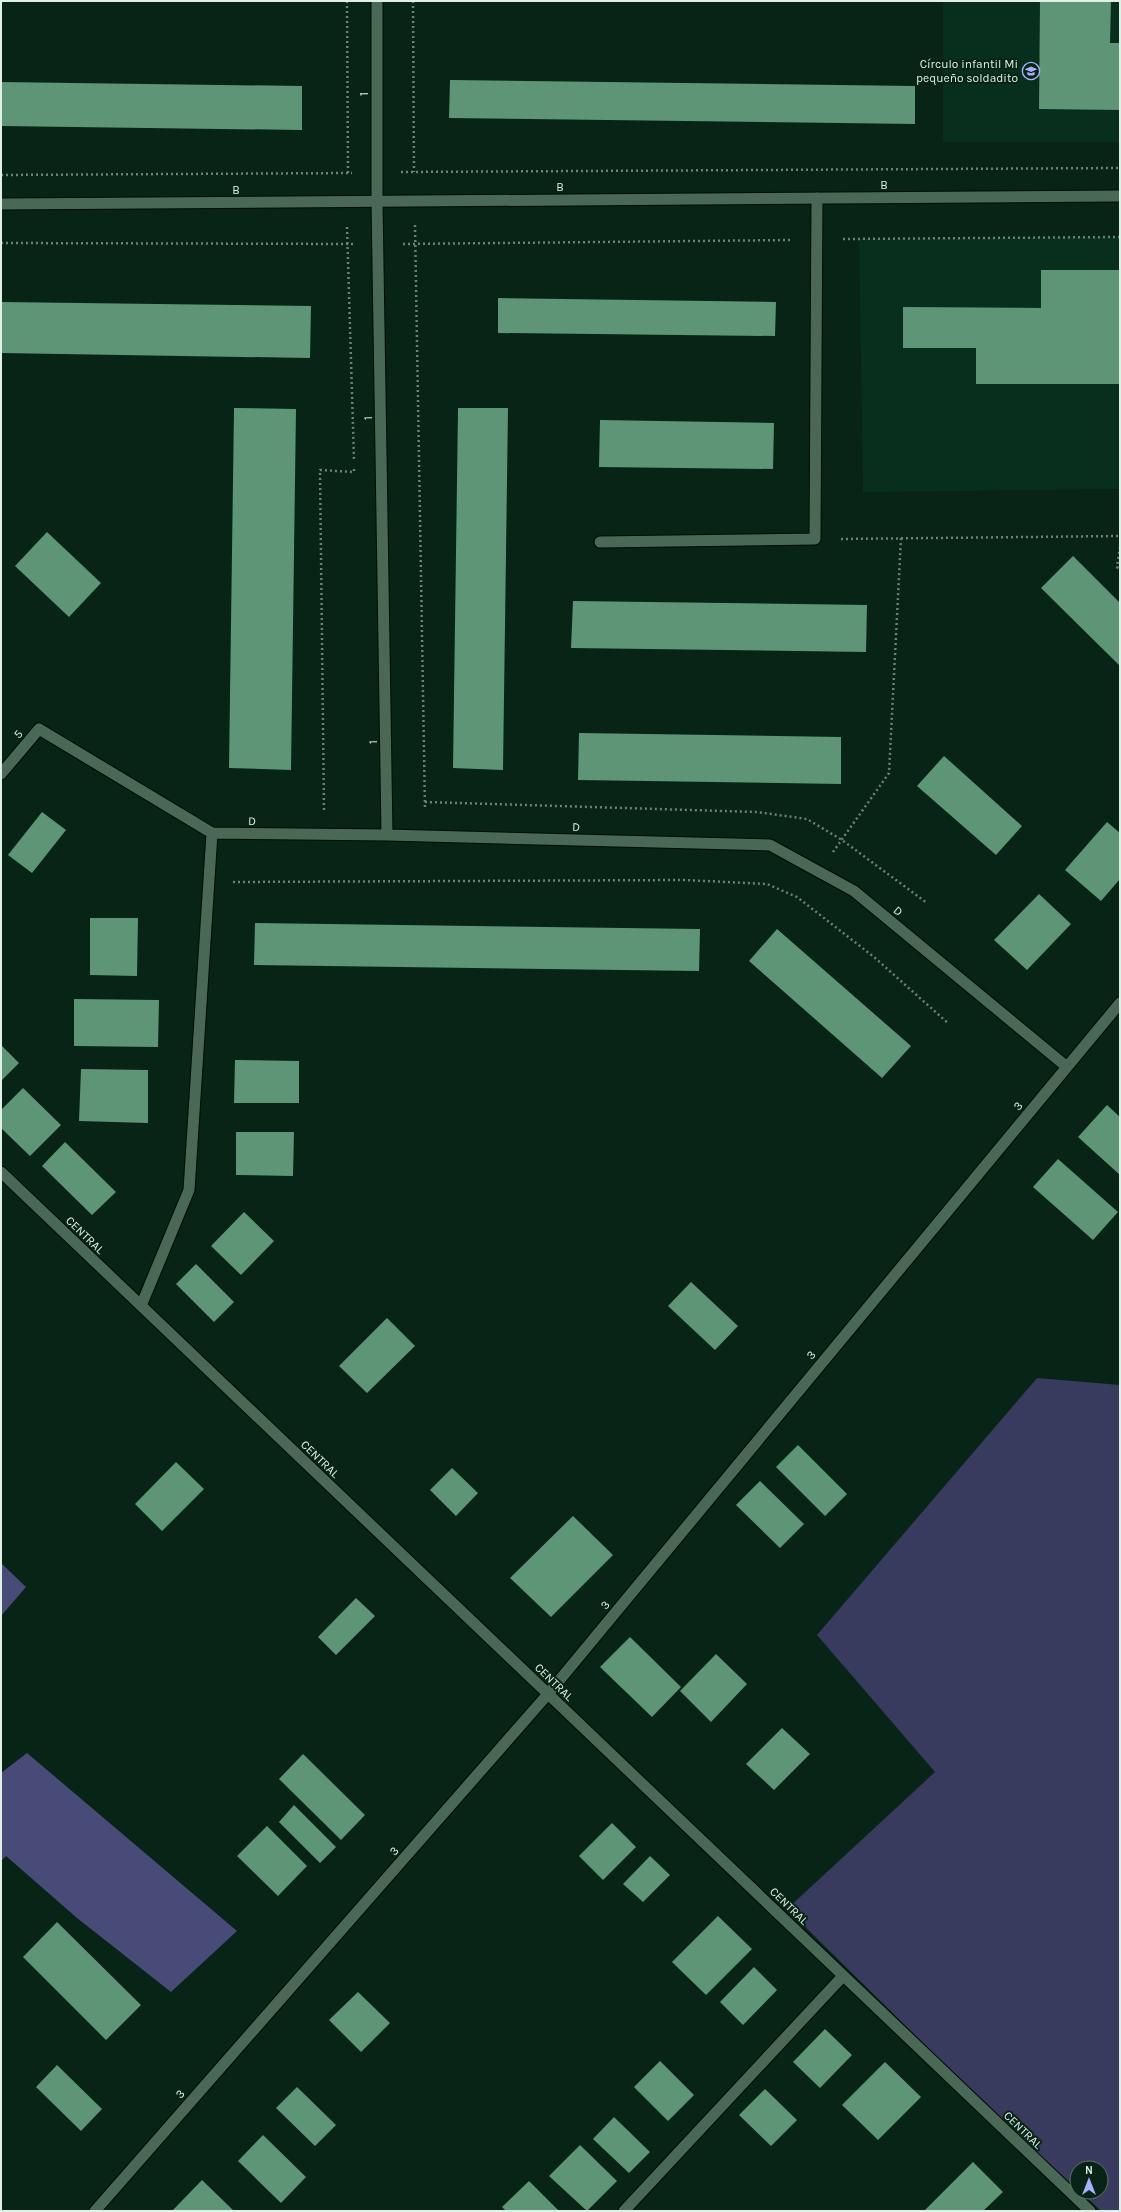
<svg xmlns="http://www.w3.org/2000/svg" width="1121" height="2212" font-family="Karla,sans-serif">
<rect width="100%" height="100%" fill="#072416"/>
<!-- built -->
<path fill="#082f1d" d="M943 1H1120V142H943Z
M1120 237V489L863 492 859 239Z"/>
<!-- green -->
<path fill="#383a5e" d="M1037 1378 1120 1385V2211H1101L1081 2192H1101V2168H1077V2189L995 2114 787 1909 935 1772 817 1635Z"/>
<!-- forest -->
<path fill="#484a78" d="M1 1563 26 1587 1 1616Z
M27 1753 237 1931 171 1992 77 1918 6 1856 1 1861V1773Z"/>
<!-- building -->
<path fill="#5e9576" d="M1040 1H1111L1110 43H1120V110L1039 109Z
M450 80 915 86V124L449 118Z
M1 82 302 86V130L1 126Z
M1041 270H1120V384H976V348H903V307L1041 308Z
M498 298 776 302 775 336 498 333Z
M1 302 311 306 310 358 1 353Z
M234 408 296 409 291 770 229 768Z
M458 408H508L503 770 453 768Z
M600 420 774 423 773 469 599 467Z
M47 532 101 583 69 617 15 566Z
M1073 556 1120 603V666L1041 588Z
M573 601 867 605 866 652 571 648Z
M579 733 841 737V784L578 780Z
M944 756 1022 826 996 855 917 786Z
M42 812 66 830 32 873 8 855Z
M1107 822 1120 833V879L1101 901 1065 870Z
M1039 894 1071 924 1027 970 994 940Z
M90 918H138L137 976 90 975Z
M255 923 700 929 699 971 254 965Z
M777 929 911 1046 882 1078 749 961Z
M74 999 159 1000 158 1047 74 1046Z
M1 1045 19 1063 1 1081Z
M235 1060 299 1061V1103H234Z
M81 1069 148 1070V1123L79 1121Z
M23 1088 61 1125 30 1156 1 1128V1110Z
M1107 1105 1120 1117V1175L1078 1137Z
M236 1132H294L293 1176 236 1175Z
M65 1142 116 1192 92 1215 42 1166Z
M1058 1159 1118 1212 1093 1240 1033 1187Z
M244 1212 274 1241 241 1275 211 1246Z
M196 1264 234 1302 214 1322 176 1284Z
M691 1282 738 1326 715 1350 668 1306Z
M387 1318 415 1346 367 1393 339 1366Z
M798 1445 847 1494 825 1516 776 1467Z
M176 1462 204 1489 162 1531 135 1504Z
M452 1468 478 1493 456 1516 430 1490Z
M760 1481 804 1524 780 1548 736 1505Z
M573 1516 613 1555 551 1617 510 1578Z
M356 1598 375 1616 336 1655 318 1637Z
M630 1637 681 1687 652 1717 600 1667Z
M716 1654 747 1684 711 1722 680 1691Z
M782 1728 810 1754 774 1790 746 1764Z
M303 1754 365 1815 341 1840 279 1779Z
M294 1805 336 1847 320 1863 279 1822Z
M612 1823 636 1847 603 1880 579 1856Z
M267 1826 307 1866 278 1896 237 1856Z
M650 1856 670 1875 643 1902 623 1884Z
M718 1916 752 1949 706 1995 672 1962Z
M57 1922 141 2005 106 2040 23 1957Z
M754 1967 777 1990 743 2025 720 2002Z
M358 1992 390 2023 361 2052 329 2020Z
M825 2029 852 2055 820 2088 793 2062Z
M660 2061 694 2095 668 2121 634 2087Z
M885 2062 921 2097 878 2140 842 2105Z
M57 2065 102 2109 81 2131 36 2087Z
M297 2087 336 2125 315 2146 276 2108Z
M765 2089 797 2120 771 2146 739 2115Z
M614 2117 650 2152 629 2173 593 2139Z
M263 2135 306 2177 281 2203 238 2161Z
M580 2145 617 2181 587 2211 549 2176Z
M973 2162 1003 2192 983 2211H924Z
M202 2180 234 2211 173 2210Z
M529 2181 559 2211H506L502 2207Z"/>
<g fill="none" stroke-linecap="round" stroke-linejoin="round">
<defs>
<path id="minor" d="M377 1V201L387 835
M600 542 815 539 817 198
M1 774 39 729 212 833 387 835 770 845 854 891 1067 1067
M1 1172 1090 2211
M141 1306 189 1190 212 833
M95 2211 548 1694 1120 1003
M624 2211 843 1976"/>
<path id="tertiary" d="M1 204 1120 196"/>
</defs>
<!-- minor casing -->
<use href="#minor" stroke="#000c04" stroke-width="13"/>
<!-- tertiary casing -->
<use href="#tertiary" stroke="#000c04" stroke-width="13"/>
<!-- path -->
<path stroke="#6b8276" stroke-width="2.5" stroke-dasharray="2 3" stroke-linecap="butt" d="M347 1 348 174
M413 1 414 172
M401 172 1120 168
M1 175 352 173
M415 225 425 810
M347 227 354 460
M843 239 1120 237
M1 243 354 244
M403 244 792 240
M841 539 1120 536
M1120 547 1117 567 1120 570
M425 802 757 812 807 819 842 840 927 903
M324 810 320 470 354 472V469
M833 852 889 773 901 538
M233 882 685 880 767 884 797 897 874 957 949 1024"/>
<!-- minor -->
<use href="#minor" stroke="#4a6856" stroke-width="11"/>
<!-- tertiary -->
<use href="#tertiary" stroke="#4a6856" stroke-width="11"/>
</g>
<!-- icons -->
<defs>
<symbol id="school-ring" viewBox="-11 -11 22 22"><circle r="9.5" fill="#072416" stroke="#aab0fb" stroke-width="1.5"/><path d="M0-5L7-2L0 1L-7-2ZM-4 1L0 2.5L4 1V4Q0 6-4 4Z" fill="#aab0fb"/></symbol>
</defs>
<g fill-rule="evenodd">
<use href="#school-ring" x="1021" y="61" width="20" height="20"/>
</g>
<g text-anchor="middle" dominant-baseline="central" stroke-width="4" stroke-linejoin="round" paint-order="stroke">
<!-- poi labels -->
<g font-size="12" fill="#dff0e6" stroke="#072416" text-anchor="end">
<text x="1018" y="64">Círculo infantil Mi<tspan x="1018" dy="14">pequeño soldadito</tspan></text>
</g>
<!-- street labels -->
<g font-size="12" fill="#dff0e6" stroke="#072416">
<text transform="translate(364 94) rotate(-90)">1</text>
<text x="884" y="185">B</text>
<text x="560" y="187">B</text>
<text x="236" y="190">B</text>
<text transform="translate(368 418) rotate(-91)">1</text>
<text transform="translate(18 734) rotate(-50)">5</text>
<text transform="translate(373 742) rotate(-91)">1</text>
<text transform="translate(252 821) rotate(1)">D</text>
<text transform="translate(576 827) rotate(2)">D</text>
<text transform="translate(898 911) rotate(40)">D</text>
<text transform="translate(1018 1106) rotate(-50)">3</text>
<text transform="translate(85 1235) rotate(44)">CENTRAL</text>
<text transform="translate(811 1355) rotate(-50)">3</text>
<text transform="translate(320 1459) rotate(44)">CENTRAL</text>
<text transform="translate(605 1605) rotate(-51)">3</text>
<text transform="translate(554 1682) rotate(44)">CENTRAL</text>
<text transform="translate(394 1851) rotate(-49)">3</text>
<text transform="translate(789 1906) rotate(44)">CENTRAL</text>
<text transform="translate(180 2094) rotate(-49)">3</text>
<text transform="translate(1023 2130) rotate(44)">CENTRAL</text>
</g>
</g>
<!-- border -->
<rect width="1121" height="2212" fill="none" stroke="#dff0e6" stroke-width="4"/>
<!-- north arrow -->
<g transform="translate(1089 2180)"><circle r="19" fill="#072416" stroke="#5d7669"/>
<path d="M0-3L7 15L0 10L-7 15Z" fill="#aab0fb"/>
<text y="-6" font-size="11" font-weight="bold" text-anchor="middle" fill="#dff0e6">N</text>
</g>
</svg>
